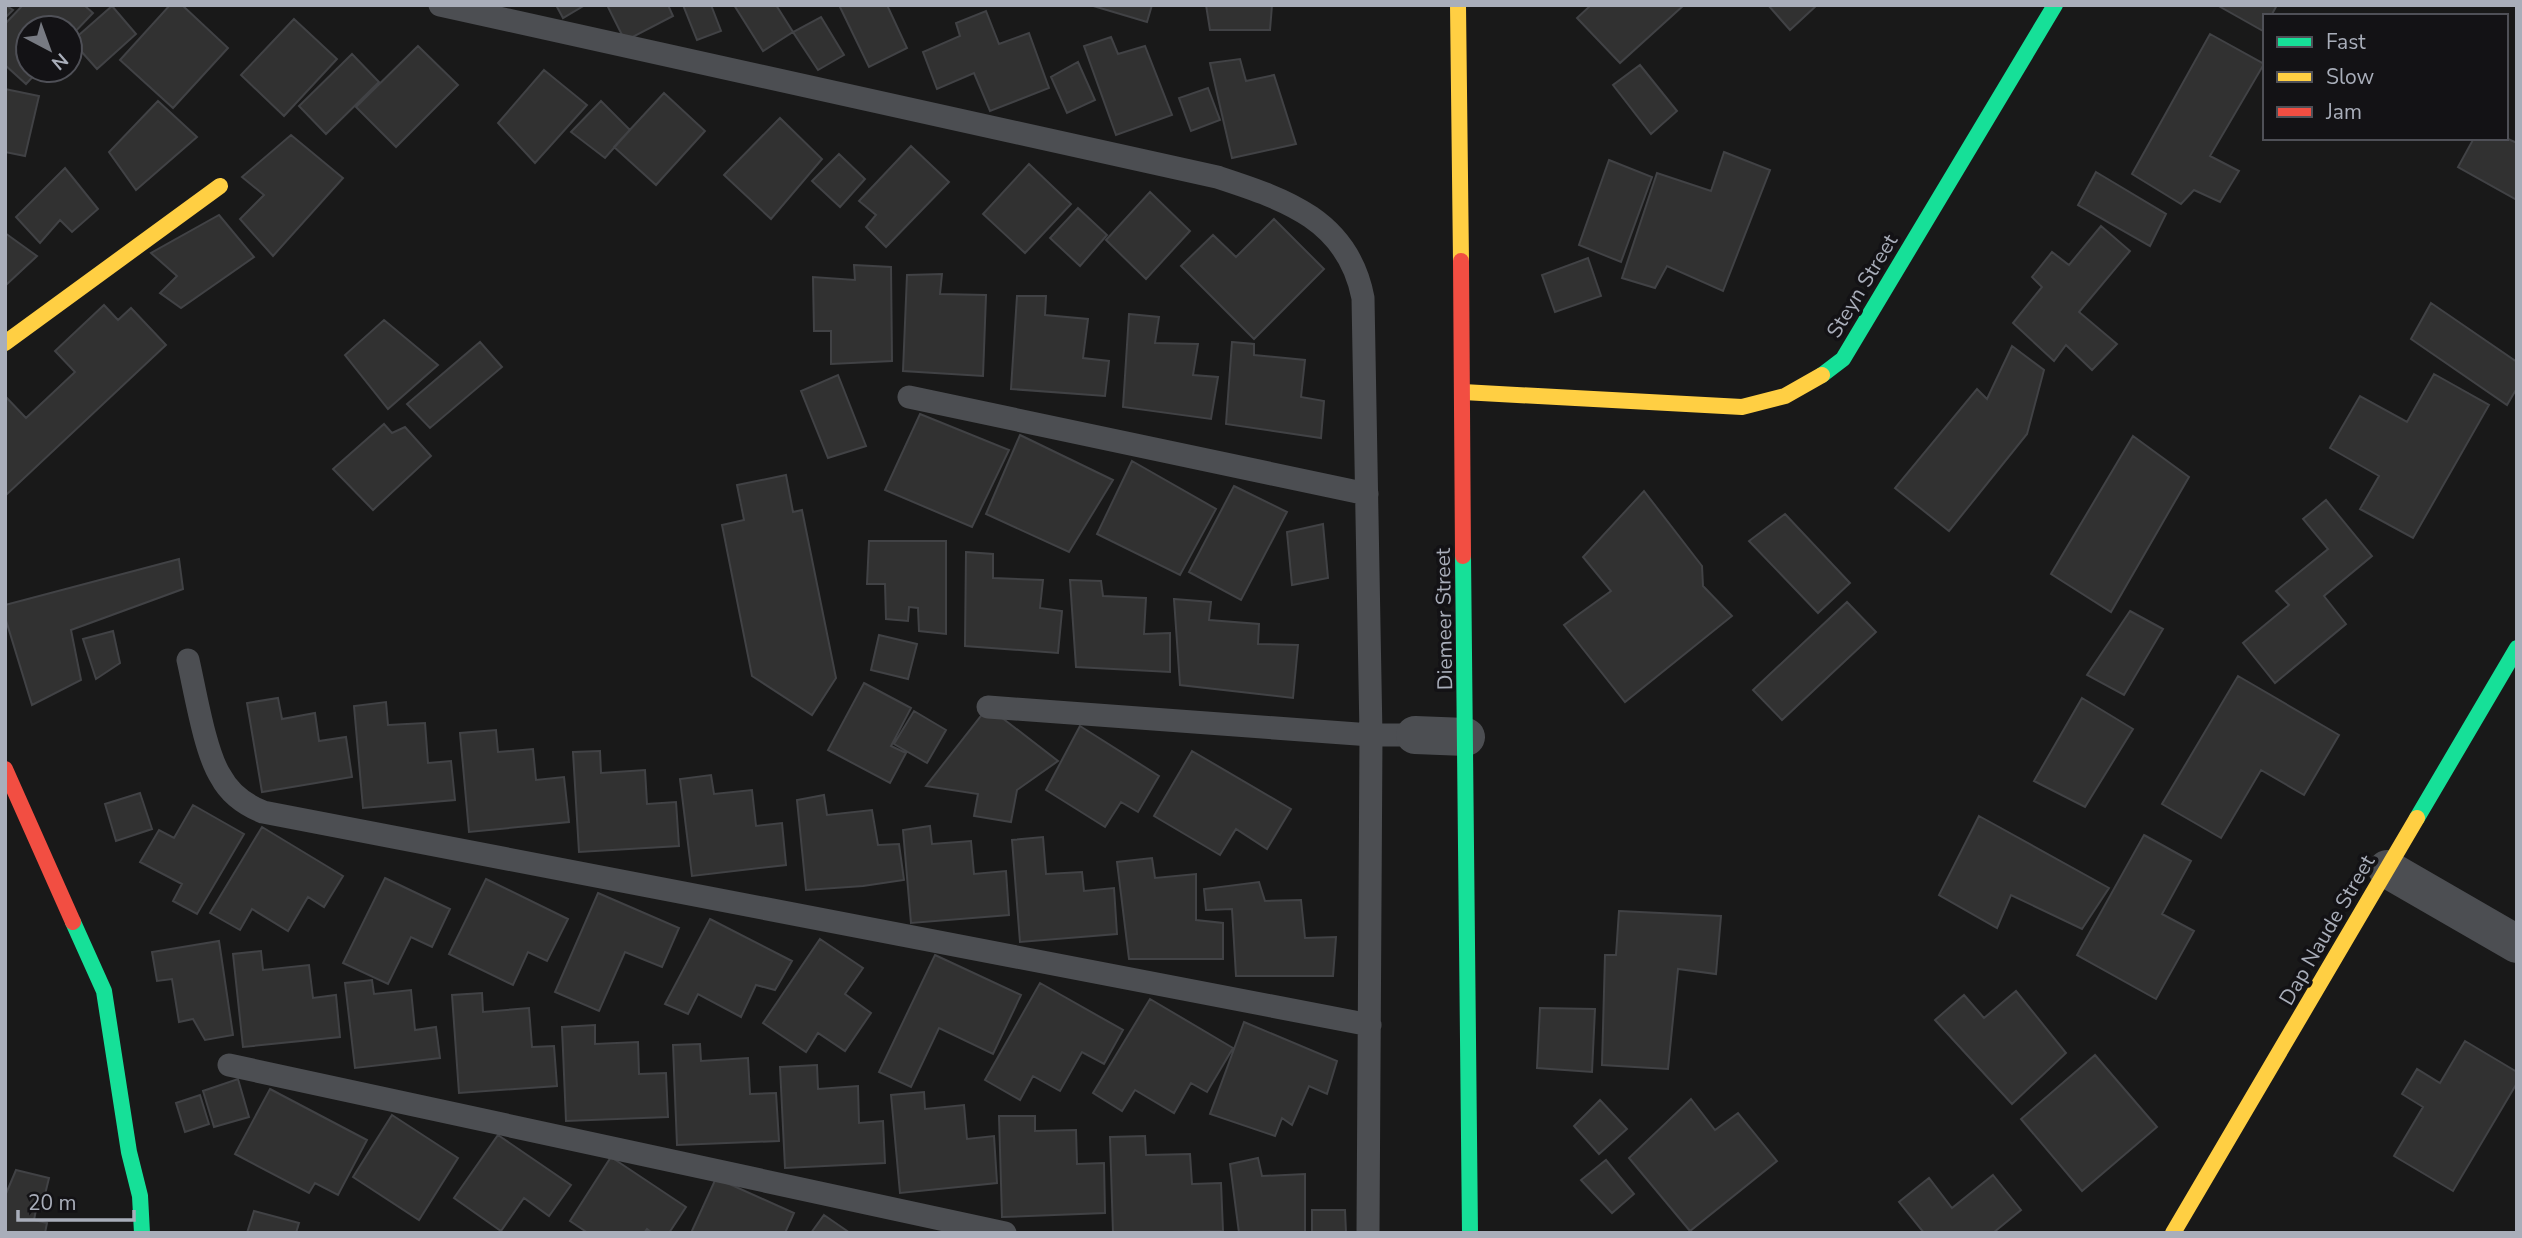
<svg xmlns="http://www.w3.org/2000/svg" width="2522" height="1238" font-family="'Nunito Sans',sans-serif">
<rect width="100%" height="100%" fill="#191919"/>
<!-- building -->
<path fill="#313131" stroke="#414245" stroke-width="2" d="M5 5 13 10 5 18Z
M23 5H84L93 13 70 37V28H28V70H39L26 84 5 65V24Z
M170 5H182L228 48 173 108 120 60Z
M556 5H585L563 18Z
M607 5H668L673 16 625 41Z
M683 5H711L721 31 697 40Z
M734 5H776L793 32 763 51Z
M843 5H887L907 48 869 67 840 7Z
M1090 5H1152L1147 22Z
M1206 5H1272L1270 30H1210Z
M1591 5H1684L1620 63 1577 18Z
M1768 5H1817L1790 30Z
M2217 5H2277L2271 16H2265L2263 31Z
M112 6 136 34 97 69 72 41Z
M986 11 999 44 1029 33 1049 88 990 111 974 73 937 89 923 52 960 36 956 23Z
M821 17 844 55 818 70 793 32Z
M294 19 337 59 284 116 241 75Z
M2210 34 2264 64 2210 156 2239 171 2220 202 2194 190 2181 204 2132 174Z
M1111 37 1118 54 1145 46 1172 115 1116 135 1084 46Z
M418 46 458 85 396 147 356 107Z
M352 54 379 82 326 134 299 106Z
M1240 59 1246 81 1274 75 1296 144 1232 158 1210 63Z
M1078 62 1095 100 1067 113 1051 77Z
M1640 65 1677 111 1651 134 1613 85Z
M544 70 587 105 535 163 498 123Z
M1208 88 1220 120 1191 131 1179 98Z
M5 89 39 96 25 156 5 152Z
M664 93 705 131 656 185 614 147Z
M158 101 197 137 136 190 109 152Z
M601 101 630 130 605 158 571 132Z
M780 118 822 159 771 219 724 175Z
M291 135 343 178 273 256 240 219 264 195 242 177Z
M2474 138H2506L2517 143V200L2458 167Z
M911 146 949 182 886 247 866 227 876 215 859 201Z
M1724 152 1770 170 1723 291 1667 266 1655 288 1622 278 1657 173 1711 191Z
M839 154 865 179 840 207 812 181Z
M1609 160 1652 177 1621 262 1579 245Z
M1029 164 1071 204 1025 253 983 214Z
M65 168 98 209 72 232 60 220 40 243 16 217Z
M2096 172 2166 214 2150 246 2078 205Z
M1150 192 1190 231 1146 279 1106 240Z
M1078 208 1107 235 1080 266 1050 238Z
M219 215 254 257 181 308 160 293 177 276 151 253Z
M1274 219 1324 269 1254 339 1181 266 1213 235 1236 257Z
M2101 226 2130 251 2079 312 2117 344 2092 370 2066 345 2054 361 2013 323 2042 287 2032 277 2052 252 2069 265Z
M5 233 37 256 5 286Z
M1588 258 1601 296 1555 312 1542 275Z
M854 265 891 267 892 361 831 364V331H814L813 277 855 280Z
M942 274 940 294 986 295 983 376 903 371 907 275Z
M1017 296H1046L1045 315 1088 319 1083 358 1109 361 1105 396 1011 389Z
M2431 303 2517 362V388L2507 405 2411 339Z
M104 305 118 320 131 308 166 345 5 496V396L26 418 75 372 55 351Z
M1129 314 1159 317 1155 343 1198 344 1193 375 1218 377 1211 419 1123 407Z
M384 320 438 365 388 409 345 355Z
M480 342 502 367 430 428 407 404Z
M1232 342 1254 344V355L1305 360 1301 397 1324 401 1321 438 1226 424Z
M2012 346 2044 370 2027 434 1949 531 1895 488 1977 389 1987 399Z
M2434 374 2489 405 2413 538 2360 509 2379 476 2330 448 2360 396 2407 422Z
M838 375 866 446 828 458 801 391Z
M920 414 1009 450 972 527 885 490Z
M384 424 392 433 405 427 431 456 373 510 333 469Z
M1020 435 1113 480 1069 552 986 514Z
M2133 436 2189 477 2111 612 2051 574Z
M1132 461 1216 509 1180 575 1097 534Z
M786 475 793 512 802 510 836 678 812 715 752 676 722 525 744 520 737 485Z
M1234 486 1287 512 1241 600 1189 572Z
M1644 491 1702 566 1703 586 1732 616 1625 702 1564 625 1611 591 1583 557Z
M2326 500 2372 556 2324 596 2346 624 2275 683 2243 643 2289 605 2276 591 2328 549 2303 519Z
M1785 514 1850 583 1818 613 1749 541Z
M1323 524 1328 578 1292 585 1287 532Z
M869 541H946V634L919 631 918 608 909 607 908 621 886 619 885 584H867Z
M966 552 993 554V578L1043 580 1040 608 1062 611 1058 653 965 646Z
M179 559 183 589 71 630 81 680 32 705 5 617V605Z
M1070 580 1101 581 1103 596 1146 598 1144 634 1170 633V672L1076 667Z
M1174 599 1211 602 1209 620 1259 624 1258 644 1298 645 1293 698 1180 685Z
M1847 602 1876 632 1782 720 1753 690Z
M2130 611 2163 629 2124 695 2087 675Z
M113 631 120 663 96 679 83 639Z
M879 635 917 644 908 679 871 670Z
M2238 676 2339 735 2304 795 2261 770 2221 838 2162 804Z
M864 683 911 708 891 746 906 753 890 783 828 750Z
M278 698 282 719 315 713 319 741 346 737 352 777 262 792 247 703Z
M2082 698 2133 729 2085 807 2034 781Z
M386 702 388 725 425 723 428 763 451 761 455 800 363 808 354 706Z
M988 707 1058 761 1017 790 1011 822 974 816 978 794 926 786Z
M914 711 946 730 927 763 894 744Z
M1080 726 1159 776 1138 812 1121 802 1105 827 1046 790Z
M496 730 498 752 533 749 536 780 564 777 569 822 469 832 460 733Z
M600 751 601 773 645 770 647 804 676 802 679 846 579 852 573 752Z
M1192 751 1291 809 1267 849 1236 829 1220 855 1154 816Z
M711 775 714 794 752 790 756 826 782 823 786 865 692 876 680 779Z
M140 793 152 829 116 841 105 804Z
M824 795 827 815 872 810 878 845 899 844 904 880 863 886 806 890 797 800Z
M193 805 244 834 197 914 173 901 182 884 140 862 159 830 174 838Z
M1979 816 2109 888 2082 929 2011 895 1997 928 1939 895Z
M930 826 932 844 971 841 974 874 1006 871 1009 915 911 923 903 830Z
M262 827 343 876 324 907 308 897 288 931 252 909 240 930 210 913Z
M2144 835 2191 861 2162 914 2194 931 2156 999 2077 955Z
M1043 837 1046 874 1082 872 1084 891 1114 888 1117 934 1020 942 1012 840Z
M1152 858 1155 878 1196 874V920L1223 923V959H1129L1117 862Z
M385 878 450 909 432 947 411 937 388 984 343 963Z
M486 879 568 919 547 961 528 952 513 985 449 954Z
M1259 882 1265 901 1301 900 1305 938 1336 937 1333 976H1236L1232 909 1206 910 1204 889Z
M598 893 679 928 662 967 625 952 599 1011 555 992Z
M1619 911 1721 916 1716 974 1678 969 1668 1069 1602 1065 1605 955H1616Z
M710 919 792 961 775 990 756 985 741 1017 698 994 688 1014 665 1004Z
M820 939 863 968 845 994 871 1013 845 1051 818 1033 806 1052 763 1023Z
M219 941 233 1035 205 1040 193 1019 179 1022 172 979 157 981 152 952Z
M261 951 263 970 309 965 313 998 336 995 340 1037 243 1047 233 954Z
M935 955 1021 995 993 1054 939 1028 911 1087 879 1072Z
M372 980 374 994 411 990 415 1030 436 1027 440 1058 355 1068 345 983Z
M1040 983 1123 1030 1104 1064 1082 1052 1060 1091 1033 1076 1020 1100 985 1080Z
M2016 991 2066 1053 2012 1104 1935 1020 1964 995 1984 1018Z
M482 993 483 1012 529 1008 532 1047 554 1046 557 1086 459 1093 452 995Z
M1150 999 1233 1048 1207 1092 1191 1083 1174 1113 1135 1090 1122 1111 1093 1093Z
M1540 1008 1595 1009 1592 1072 1537 1068Z
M1244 1022 1337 1061 1327 1094 1309 1086 1292 1125 1282 1118 1275 1136 1210 1114Z
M595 1025V1044L638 1042 639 1074 666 1073 668 1117 566 1121 562 1027Z
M2465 1041 2517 1072V1083L2453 1191 2394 1156 2423 1107 2402 1094 2417 1069 2440 1083Z
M700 1044 701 1061 748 1058 750 1094 776 1093 779 1141 677 1145 673 1045Z
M2095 1055 2157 1127 2082 1191 2021 1119Z
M817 1065 818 1089 858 1086 859 1123 883 1121 885 1163 785 1168 780 1067Z
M238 1079 249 1117 214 1127 203 1091Z
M270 1089 367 1140 338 1195 315 1183 309 1193 235 1154Z
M924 1092 925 1109 964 1105 967 1139 994 1136 997 1183 900 1193 891 1095Z
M200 1095 209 1124 185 1132 176 1103Z
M1691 1099 1715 1130 1738 1113 1777 1161 1690 1231 1629 1158Z
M1600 1100 1627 1129 1599 1154 1574 1126Z
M392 1115 458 1158 419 1220 353 1177Z
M999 1116H1035V1131L1076 1130 1077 1164 1104 1163 1105 1213 1002 1217Z
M498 1135 571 1185 549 1216 524 1198 501 1231 454 1198Z
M1145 1136 1146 1155 1190 1154 1192 1184 1221 1183 1223 1231 1113 1233 1110 1137Z
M611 1157 686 1207 669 1233H652L647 1229 644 1233H588L570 1221Z
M1258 1158 1262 1176 1305 1174V1233H1239L1230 1164Z
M1606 1160 1634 1194 1612 1213 1581 1180Z
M16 1170 49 1178 41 1211 36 1210 34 1220 47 1223 45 1233H5V1196Z
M1993 1175 2021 1210 1993 1233H1924L1899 1202 1929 1178 1952 1208Z
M716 1178 794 1213 785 1233H691Z
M1312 1210H1345L1346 1233H1312Z
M254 1211 299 1223 296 1233H247Z
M824 1215 850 1233H811Z"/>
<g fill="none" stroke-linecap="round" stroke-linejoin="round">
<!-- lane -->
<path stroke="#4c4e52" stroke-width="23" d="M440 5 1217 177C1284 199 1348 219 1363 298L1371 735 1368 1233
M909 397 1367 494
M188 660C195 690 205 753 221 777 230 794 246 805 263 812L1370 1025
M988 707 1371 735H1415
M229 1065 1005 1233"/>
<!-- street -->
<path stroke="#4c4e52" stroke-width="38" d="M1415 735 1466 737
M2387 869 2517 944"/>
<!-- fast -->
<path stroke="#16e098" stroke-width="16" d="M1822 375 1843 359 2055 5
M1463 556 1470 1233
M2417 818 2517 648
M73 922 104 991 129 1152 140 1196 142 1233"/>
<!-- slow -->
<path stroke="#ffcf43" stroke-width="16" d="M1458 5 1461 261
M5 343 220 186
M1463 392 1742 407 1785 396 1822 375
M2173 1233 2417 818"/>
<!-- jam -->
<path stroke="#f24e42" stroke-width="16" d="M1461 261 1463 556
M5 769 73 922"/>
</g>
<g text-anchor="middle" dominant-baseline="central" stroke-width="7" stroke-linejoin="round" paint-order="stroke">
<!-- street labels -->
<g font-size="21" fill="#a9aeba" stroke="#131215">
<text transform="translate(1862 286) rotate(-59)">Steyn Street</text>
<text transform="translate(1444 619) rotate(-91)">Diemeer Street</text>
<text transform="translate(2327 930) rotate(-60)">Dap Naude Street</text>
</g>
</g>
<!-- border -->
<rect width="2522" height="1238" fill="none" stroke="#a9aeba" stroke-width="14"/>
<!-- legend -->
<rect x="2263" y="14" width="245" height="126" fill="#131215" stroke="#4f5057" stroke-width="2"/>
<rect x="2277" y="37" width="35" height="10" fill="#16e098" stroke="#4f5057" stroke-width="2"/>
<text x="2326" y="49" font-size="21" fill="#a9aeba">Fast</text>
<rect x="2277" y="72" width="35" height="10" fill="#ffcf43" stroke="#4f5057" stroke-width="2"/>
<text x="2326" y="84" font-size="21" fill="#a9aeba">Slow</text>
<rect x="2277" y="107" width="35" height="10" fill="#f24e42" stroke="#4f5057" stroke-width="2"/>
<text x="2326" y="119" font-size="21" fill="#a9aeba">Jam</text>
<!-- north arrow -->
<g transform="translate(49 49) rotate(139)"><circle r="33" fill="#131215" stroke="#4f5057" stroke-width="2"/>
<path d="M0-5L12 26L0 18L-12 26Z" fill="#777a82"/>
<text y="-10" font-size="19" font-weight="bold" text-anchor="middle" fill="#a9aeba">N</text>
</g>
<!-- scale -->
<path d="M18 1210v10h116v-10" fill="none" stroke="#a9aeba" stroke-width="3.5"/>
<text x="28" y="1210" font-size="21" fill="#a9aeba" stroke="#131215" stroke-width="5" paint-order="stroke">20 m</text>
</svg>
